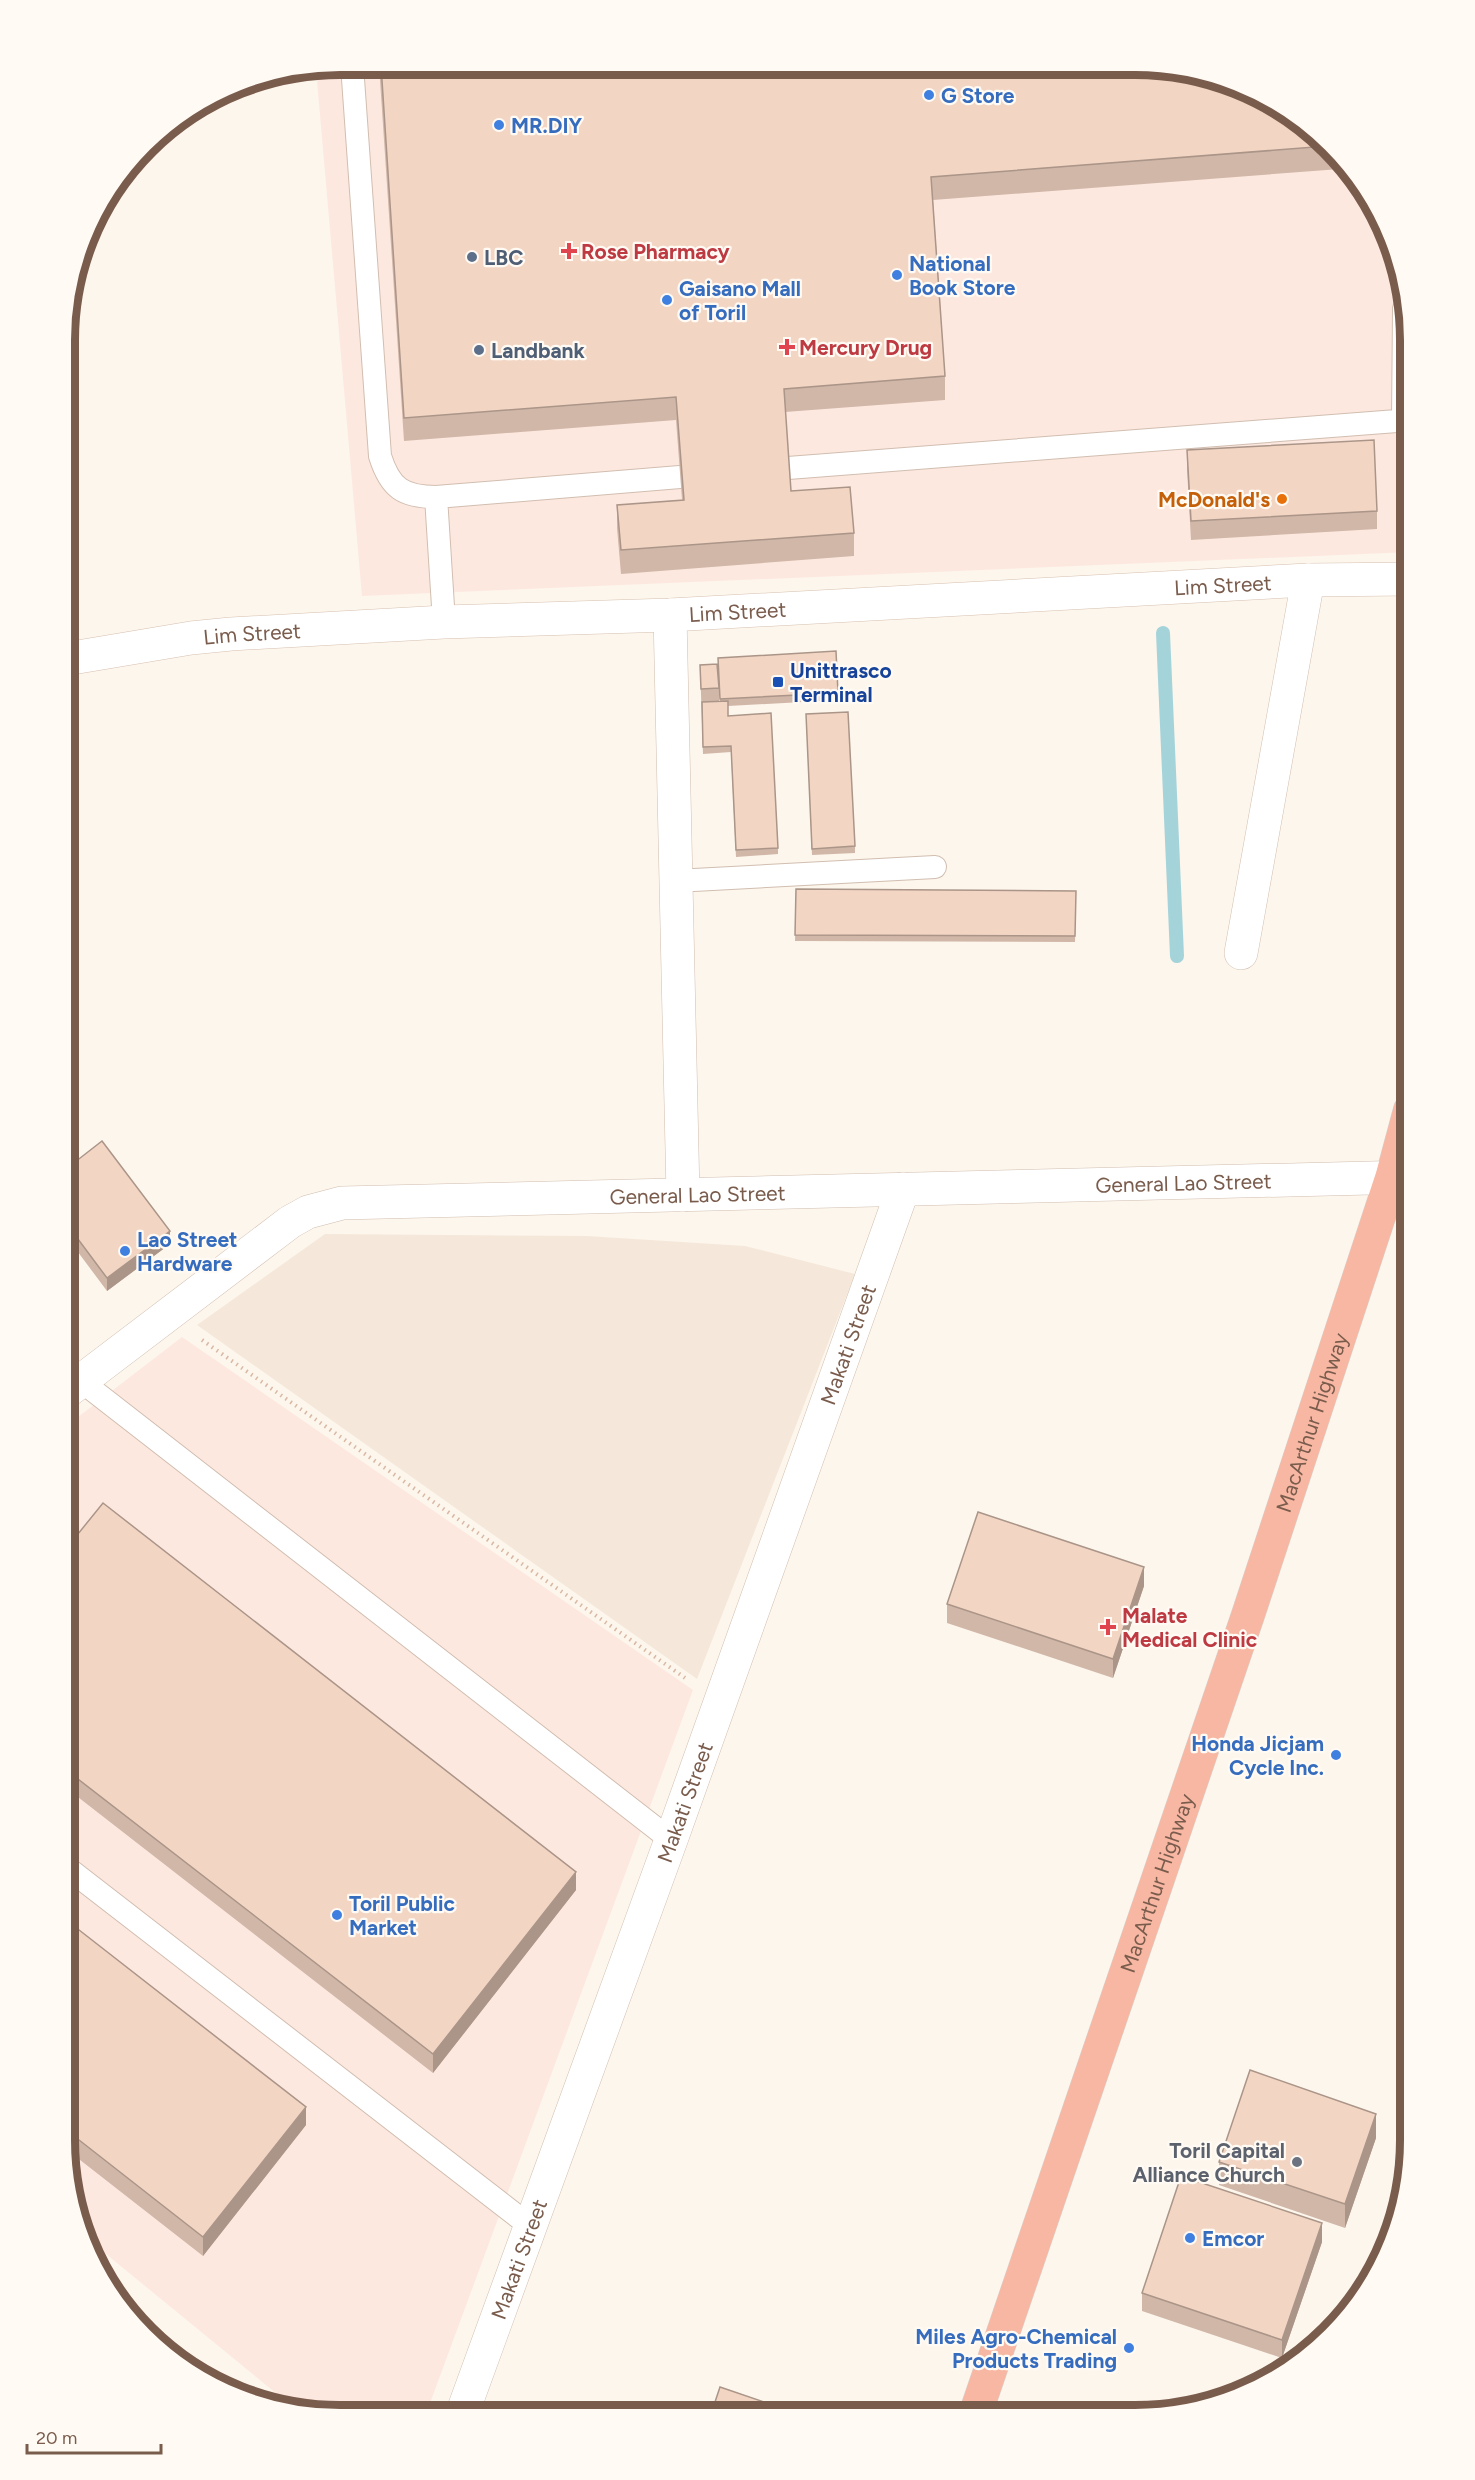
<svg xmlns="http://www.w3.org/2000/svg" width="1475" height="2480" font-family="Figtree,sans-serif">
<rect width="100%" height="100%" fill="#fdf6ec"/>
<!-- residential -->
<path fill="#f5e8da" d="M325 1234 587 1236 745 1246 855 1274 697 1679 197 1325Z"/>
<!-- commercial -->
<path fill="#fde8e0" d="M340 65 1171 67 1241 86 1303 122 1354 173 1390 235 1410 340V552L362 596 316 69Z
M182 1337 693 1690 426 2414 299 2412 84 2236 65 2140V1427Z"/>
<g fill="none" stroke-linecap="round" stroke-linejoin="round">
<!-- stream -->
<path stroke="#a5d3da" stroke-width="14" d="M1163 633 1177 956"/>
<defs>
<path id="lane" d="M352 65 380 456C390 488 403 497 436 497L680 477
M1403 420 1404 309
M788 468 1410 420
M436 497 444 622
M675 881 935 867
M81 1381 671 1840
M65 1866 530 2226"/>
<g id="street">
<path d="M670 615 683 1195"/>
<path d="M1241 953 1308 580"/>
<path id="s1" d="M65 1393 290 1222 308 1212 342 1203 1410 1177"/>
<path id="s2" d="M462 2414 671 1840 903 1189"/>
</g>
<g id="secondary">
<path id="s3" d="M66 659 191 638 231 634 444 622 670 615 1308 580 1410 579"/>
</g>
<g id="highway">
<path id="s4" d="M975 2415 1248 1615 1392 1177 1410 1110"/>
</g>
</defs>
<!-- lane casing -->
<use href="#lane" stroke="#d1beb0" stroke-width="24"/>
<!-- street casing -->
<use href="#street" stroke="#d1beb0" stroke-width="34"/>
<!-- secondary casing -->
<use href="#secondary" stroke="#d6c0b0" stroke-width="34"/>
<!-- highway casing -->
<use href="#highway" stroke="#dad1cd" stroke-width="34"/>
<!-- path -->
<path stroke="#d9b8a5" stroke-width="4" stroke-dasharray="1.5 4.5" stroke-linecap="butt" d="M202 1340 688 1680"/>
<!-- lane -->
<use href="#lane" stroke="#fff" stroke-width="22"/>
<!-- street -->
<use href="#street" stroke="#fff" stroke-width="33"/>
<!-- secondary -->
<use href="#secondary" stroke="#fff" stroke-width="33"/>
<!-- highway -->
<use href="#highway" stroke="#f7b7a3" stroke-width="33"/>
</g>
<!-- wall -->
<path fill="#d1b7a8" d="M379 65 1171 67 1303 122 1340 159V169L933 200 945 376V400L785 412 791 491 854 533V556L621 574 617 528V505L682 500 676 420 404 441Z
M1187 450 1377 511V529L1191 540 1187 469Z
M718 658 838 693V700L728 706V716L778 848V854L736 857 731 752 703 754 700 665 719 688V701H720Z
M806 714 855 846V853L812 855Z
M796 889 1076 891 1075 942 795 941Z
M66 1169 170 1244 107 1291 66 1236Z
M65 1550 576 1890 433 2073 65 1787Z
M1144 1586 1113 1678 947 1623V1604Z
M65 1919 306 2125 203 2256 66 2149 64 2140Z
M1376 2138 1345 2228 1219 2185V2162Z
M1322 2242 1282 2358 1142 2311V2293Z"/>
<!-- shaded-wall -->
<path fill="#aa9588" d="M170 1231V1244L107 1291V1278Z
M1144 1567V1586L1113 1678V1659Z
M576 1872V1890L433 2073V2054Z
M306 2107V2125L203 2256V2237Z
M1376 2114V2138L1345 2228V2204Z
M1322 2223V2242L1282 2358V2340Z"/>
<!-- building -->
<path fill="#f3d5c3" stroke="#aa9588" stroke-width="1.5" d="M381 65 1171 67 1241 86 1303 122 1328 146 931 177 945 376 784 389 791 491 850 487 854 533 621 550 617 505 684 500 676 397 404 418Z
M1374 440 1377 511 1191 521 1187 450Z
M836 651 838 693 720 699 718 658Z
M717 664 719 688 701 689 700 665Z
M728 701V716L771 713 778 848 736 850 731 746 703 747 702 702Z
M848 712 855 846 812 849 806 714Z
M796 889 1076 891 1075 936 795 935Z
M102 1141 170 1231 107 1278 66 1223V1169Z
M103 1503 576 1872 433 2054 65 1769V1550Z
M978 1512 1144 1567 1113 1659 947 1604Z
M65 1919 306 2107 203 2237 65 2129Z
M1250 2070 1376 2114 1345 2204 1219 2162Z
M1181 2176 1322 2223 1282 2340 1142 2293Z
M720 2387 802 2415 711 2414Z"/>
<!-- markers -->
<g fill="#3f7fe0" stroke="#fffaf3" stroke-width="2">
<circle cx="929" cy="95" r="6"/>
<circle cx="499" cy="125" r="6"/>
<circle cx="897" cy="275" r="6"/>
<circle cx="667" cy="300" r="6"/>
<circle cx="125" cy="1251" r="6"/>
<circle cx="1336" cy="1755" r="6"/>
<circle cx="337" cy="1915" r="6"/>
<circle cx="1190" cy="2238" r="6"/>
<circle cx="1129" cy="2348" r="6"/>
</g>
<g fill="#e0444e" stroke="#fffaf3" stroke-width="2">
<path d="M566 242h6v6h6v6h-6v6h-6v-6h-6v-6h6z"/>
<path d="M784 338h6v6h6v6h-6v6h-6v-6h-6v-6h6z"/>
<path d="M1105 1618h6v6h6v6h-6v6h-6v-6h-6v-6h6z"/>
</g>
<g fill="#5c6f8a" stroke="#fffaf3" stroke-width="2">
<circle cx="472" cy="257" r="6"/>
<circle cx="479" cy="350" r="6"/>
</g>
<circle fill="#e8710a" stroke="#fffaf3" stroke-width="2" cx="1282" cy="499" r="6"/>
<rect fill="#1a4fb4" stroke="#fffaf3" stroke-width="2" x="772" y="676" width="12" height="12" rx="3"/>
<circle fill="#6b7280" stroke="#fffaf3" stroke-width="2" cx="1297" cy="2162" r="6"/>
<g text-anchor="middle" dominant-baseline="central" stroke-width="4.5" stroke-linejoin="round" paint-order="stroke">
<!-- shop labels -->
<g font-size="21" font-weight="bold" fill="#366cbe" stroke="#fffaf3" text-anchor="start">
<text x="941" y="95">G Store</text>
<text x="511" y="125">MR.DIY</text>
<text x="909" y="263">National<tspan x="909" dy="24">Book Store</tspan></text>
<text x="679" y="288">Gaisano Mall<tspan x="679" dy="24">of Toril</tspan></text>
<text x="137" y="1239">Lao Street<tspan x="137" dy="24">Hardware</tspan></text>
<text x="1324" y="1743" text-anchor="end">Honda Jicjam<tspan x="1324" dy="24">Cycle Inc.</tspan></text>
<text x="349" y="1903">Toril Public<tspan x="349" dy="24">Market</tspan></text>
<text x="1202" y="2238">Emcor</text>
<text x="1117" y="2336" text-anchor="end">Miles Agro-Chemical<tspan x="1117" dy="24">Products Trading</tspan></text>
</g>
<!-- health labels -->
<g font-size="21" font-weight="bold" fill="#be3a42" stroke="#fffaf3" text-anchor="start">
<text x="581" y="251">Rose Pharmacy</text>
<text x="799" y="347">Mercury Drug</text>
<text x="1122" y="1615">Malate<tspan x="1122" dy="24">Medical Clinic</tspan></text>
</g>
<!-- service labels -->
<g font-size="21" font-weight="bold" fill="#4e5e75" stroke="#fffaf3" text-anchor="start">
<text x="484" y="257">LBC</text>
<text x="491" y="350">Landbank</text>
</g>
<!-- food labels -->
<g font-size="21" font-weight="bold" fill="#c56008" stroke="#fffaf3" text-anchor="end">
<text x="1270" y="499">McDonald's</text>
</g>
<!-- street labels -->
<g font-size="21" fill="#7a5c4d" stroke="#fffaf3">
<text stroke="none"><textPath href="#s3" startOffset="1160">Lim Street</textPath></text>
<text stroke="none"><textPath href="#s3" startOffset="674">Lim Street</textPath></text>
<text stroke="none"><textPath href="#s3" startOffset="188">Lim Street</textPath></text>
<text stroke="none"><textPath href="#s1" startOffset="1180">General Lao Street</textPath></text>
<text stroke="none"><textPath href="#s1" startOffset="694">General Lao Street</textPath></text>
<text stroke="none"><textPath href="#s2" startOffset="1137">Makati Street</textPath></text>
<text stroke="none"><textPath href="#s4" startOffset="1048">MacArthur Highway</textPath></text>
<text stroke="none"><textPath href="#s2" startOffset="651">Makati Street</textPath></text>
<text stroke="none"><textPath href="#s4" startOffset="562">MacArthur Highway</textPath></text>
<text stroke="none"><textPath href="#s2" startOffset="165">Makati Street</textPath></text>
</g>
<!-- transit labels -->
<g font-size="21" font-weight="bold" fill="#164399" stroke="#fffaf3" text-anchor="start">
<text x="790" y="670">Unittrasco<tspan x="790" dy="24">Terminal</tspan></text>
</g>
<!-- worship labels -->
<g font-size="21" font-weight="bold" fill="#5b616d" stroke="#fffaf3" text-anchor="end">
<text x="1285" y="2150">Toril Capital<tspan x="1285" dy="24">Alliance Church</tspan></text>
</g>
</g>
<!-- crop -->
<path d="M0 0H1475V2480H0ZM340 75H1135A265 265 0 0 1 1400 340V2140A265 265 0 0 1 1135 2405H340A265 265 0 0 1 75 2140V340A265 265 0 0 1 340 75Z" fill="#fffaf3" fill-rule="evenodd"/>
<path fill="none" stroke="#7a5c4d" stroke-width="8" d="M340 75H1135A265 265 0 0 1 1400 340V2140A265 265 0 0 1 1135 2405H340A265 265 0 0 1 75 2140V340A265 265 0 0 1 340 75Z"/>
<!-- scale -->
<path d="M27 2444v9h134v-9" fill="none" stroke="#7a5c4d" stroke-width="3"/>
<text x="36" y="2444" font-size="18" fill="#7a5c4d" stroke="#fffaf3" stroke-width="4.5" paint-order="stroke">20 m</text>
</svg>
